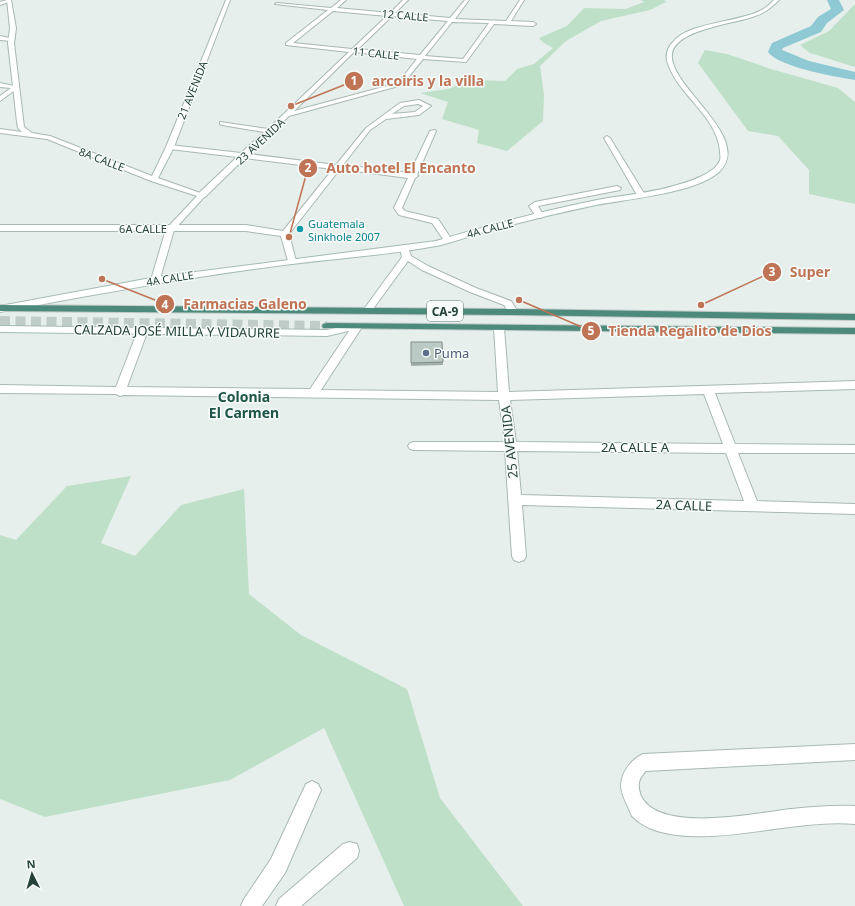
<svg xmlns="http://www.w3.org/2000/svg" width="855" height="906" font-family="'Noto Sans',sans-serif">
<rect width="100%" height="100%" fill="#e6efeb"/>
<!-- green -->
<path fill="#bfe0c8" d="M641 0H664L666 2 650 10 601 21 566 41 540 66 544 95 543 121 507 151 477 143 479 130 442 119 448 102 420 93 448 89 472 80 505 81 517 69 534 64 553 48 544 43 539 38 567 26 584 8 626 9 644 2Z
M855 4V67L810 53 800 45 829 31Z
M705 50 727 54 771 69 838 88 855 102V204L809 194V170L778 136 748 131 698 63Z
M131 476 101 543 135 556 181 505 244 489 249 594 301 635 407 689 440 798 523 906H404L324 728 230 780 45 817 0 799V535L16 540 67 486Z"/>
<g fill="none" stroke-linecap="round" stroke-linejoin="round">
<!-- river -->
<path fill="#8ec9d4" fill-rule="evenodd" d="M827 0H839L844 10 827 23 821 32 783 48 782 50 809 61 855 72V80C836 77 779 67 768 52L772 43 811 26 818 17 831 9Z"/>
<!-- trunk-tunnel -->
<path stroke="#bfccc8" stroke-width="10" stroke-dasharray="10 5.5" stroke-linecap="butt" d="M0 321 327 326"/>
<defs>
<path id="minor" d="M7 0 11 1 0 5V2Z
M341 0H346L337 8 390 13 403 0H408L395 13 450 18 465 0H469L455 19 506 21 520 0H524L511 21 533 22 536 24 533 26 494 24 466 62 423 59 402 85 289 116 249 154 336 165 366 128 400 103 419 100 431 106 419 115 386 119 370 130 343 165 410 173 430 131 435 130 436 131 417 175 418 176 415 178 402 208 405 211 438 219 452 240 451 242H445L432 223 399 215 394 208 408 178 340 169 289 234 296 261 292 264 288 261 281 236 246 231H0V225H246L283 231 333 169 245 158 205 197H199V193L237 157 170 149 166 147 170 145 241 153 264 132 222 125 220 124V122L268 129 349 52 286 45V43L328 10 275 4 277 3 331 8ZM333 11 387 16 352 49 293 43ZM392 16 448 21 420 55 358 49ZM452 22 489 23 463 59 425 56ZM354 52 417 59 398 83 294 111ZM418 104 423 106 415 112 392 114 404 106Z
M0 36 15 39 12 41 0 40Z
M0 83 19 87 0 101V96L11 88 0 87Z
M607 136 610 138 645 195 644 197H641L637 195 604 138Z
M617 186 621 188 620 190 538 206 544 216 540 218H537L529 206 535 202Z
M404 245 408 248 411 256 428 266 476 288 511 301 518 312 513 315 510 314 504 305 470 292 422 270 408 261 370 313H364L362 311 364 309 402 257 400 248Z
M357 324 362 327 321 390 498 392 494 328 499 325 504 328 509 392 855 381V389L715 393 735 444 855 445V453H738L757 501 855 504V514L522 505 526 556 524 560 519 562 514 560 512 556 505 451 414 450 410 449 408 446 410 443 414 442H505L499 400 124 395 120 396 116 394 0 393V385L116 387 138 330 143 327 148 330 127 387 310 389 353 325ZM704 394 723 444 516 442 510 400ZM517 451 726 453 744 501 521 495Z
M855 744V760L646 771C638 779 637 786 641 796 659 834 757 813 791 809 812 807 834 805 855 806V824C831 822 806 825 782 828 742 833 663 849 632 816 630 813 629 808 627 805 624 798 621 792 621 785 622 771 631 760 643 754Z
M312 781 318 784 321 790 285 873 262 906H241L244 899 271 859 306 784Z
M350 842 357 844 359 851 357 858 301 906H276L279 899 343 844Z"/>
<path id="tertiary" d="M7 0H11L16 28 14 43 24 127 32 133 50 136 152 176 166 147 226 0H230L174 147 158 178 206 195 174 230 159 282H153L151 280 166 229 197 196 151 181 47 139 0 133V129L22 132 18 128 17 122 8 43 10 28Z"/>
<path id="secondary" d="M774 0H779C772 7 765 13 755 16 735 24 675 29 672 54 668 86 753 137 720 171 698 193 627 199 596 205 558 213 521 222 484 232 468 236 452 243 436 246 388 255 340 258 292 264 194 276 97 294 0 312V306L156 277 436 241C489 225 543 211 597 200 623 195 652 193 677 185 689 182 716 173 720 160 721 158 720 154 720 151 717 116 679 96 668 64 665 56 667 48 673 42 689 21 742 23 765 8 768 6 771 3 774 0Z
M353 324 358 327 357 329 327 336 0 332V326L327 330Z"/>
<path id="trunk" d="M0 305 513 309 855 314V320L513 315 0 311Z
M327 323 855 328V334L323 328 322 326 323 324Z"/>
</defs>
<!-- minor casing -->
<use href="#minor" stroke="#a8b8b2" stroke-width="2"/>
<!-- tertiary casing -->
<use href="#tertiary" stroke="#a8b8b2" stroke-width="2"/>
<!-- secondary casing -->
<use href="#secondary" stroke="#a4bbb3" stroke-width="2"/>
<!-- trunk casing -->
<use href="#trunk" stroke="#c2cac8" stroke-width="2"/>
<!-- minor -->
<use href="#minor" fill="#fff" fill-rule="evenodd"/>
<!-- tertiary -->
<use href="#tertiary" fill="#fff" fill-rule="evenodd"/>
<!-- secondary -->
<use href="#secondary" fill="#fff" fill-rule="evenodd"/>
<!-- trunk -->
<use href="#trunk" fill="#4c8a7c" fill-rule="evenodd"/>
</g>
<!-- wall -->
<path fill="#a1aea9" d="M411 342 443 362V365L411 366Z"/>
<!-- building -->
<path fill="#bbcac4" stroke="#838d89" d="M411 342H442L443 362 411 363Z"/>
<!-- markers -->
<circle fill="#0f9aa8" stroke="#f7fbf9" stroke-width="1.5" cx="300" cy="229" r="4"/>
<circle fill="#5c6f8a" stroke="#f7fbf9" stroke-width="1.5" cx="426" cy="353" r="4"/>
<g text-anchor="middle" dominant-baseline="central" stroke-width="3" stroke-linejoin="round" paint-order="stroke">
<!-- far-street labels -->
<g font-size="11" fill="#24423a" stroke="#f7fbf9">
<text transform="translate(405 15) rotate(5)">12 CALLE</text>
<text transform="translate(376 53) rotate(6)">11 CALLE</text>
<text transform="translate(192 90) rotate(-68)">21 AVENIDA</text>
<text transform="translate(260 141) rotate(-43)">23 AVENIDA</text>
<text transform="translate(102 159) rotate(21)">8A CALLE</text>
<text x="143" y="228">6A CALLE</text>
<text transform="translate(490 228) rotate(-14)">4A CALLE</text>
<text transform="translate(170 278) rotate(-9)">4A CALLE</text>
</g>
<!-- far-culture labels -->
<g font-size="11" fill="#0d838f" stroke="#f7fbf9" text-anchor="start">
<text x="308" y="223">Guatemala<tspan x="308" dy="13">Sinkhole 2007</tspan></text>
</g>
<!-- shield labels -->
<rect fill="#f7fbf9" stroke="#637a73" stroke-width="1" x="427" y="301" width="36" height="20" rx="3"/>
<g font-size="12" font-weight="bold" fill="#24423a">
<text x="445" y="311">CA-9</text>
</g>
<!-- street labels -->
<g font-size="13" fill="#24423a" stroke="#f7fbf9">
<text transform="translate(177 331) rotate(1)">CALZADA JOSÉ MILLA Y VIDAURRE</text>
<text transform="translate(509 442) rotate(-96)">25 AVENIDA</text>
<text x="635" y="447">2A CALLE A</text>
<text transform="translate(684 505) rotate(2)">2A CALLE</text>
</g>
<!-- service labels -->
<g font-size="13" fill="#4e5e75" stroke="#f7fbf9" text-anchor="start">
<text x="434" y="353">Puma</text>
</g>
<!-- neighbourhood labels -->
<g font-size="14" font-weight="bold" fill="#1f5548" stroke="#f7fbf9">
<text x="244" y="396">Colonia<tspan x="244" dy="16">El Carmen</tspan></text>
</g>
</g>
<!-- callouts -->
<path fill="none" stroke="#c07456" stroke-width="1.5" d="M291 106L354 81M289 237L308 168M701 305L772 272M102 279L165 304M519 300L591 331"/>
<g fill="#c07456" stroke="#f7fbf9" stroke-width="1.5">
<circle cx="291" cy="106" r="4"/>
<circle cx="289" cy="237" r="4"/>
<circle cx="701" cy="305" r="4"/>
<circle cx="102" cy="279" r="4"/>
<circle cx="519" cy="300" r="4"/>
<circle cx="354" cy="81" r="10"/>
<circle cx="308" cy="168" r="10"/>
<circle cx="772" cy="272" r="10"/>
<circle cx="165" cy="304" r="10"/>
<circle cx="591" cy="331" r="10"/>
</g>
<g font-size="12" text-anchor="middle" font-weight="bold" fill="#fff">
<text x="354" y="85">1</text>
<text x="308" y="172">2</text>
<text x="772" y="276">3</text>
<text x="165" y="309">4</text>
<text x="591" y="335">5</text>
</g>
<g font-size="14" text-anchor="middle" font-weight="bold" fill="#c07456" stroke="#f7fbf9" stroke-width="3" stroke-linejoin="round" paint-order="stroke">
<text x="428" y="86">arcoiris y la villa</text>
<text x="401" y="173">Auto hotel El Encanto</text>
<text x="810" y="277">Super</text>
<text x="245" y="309">Farmacias Galeno</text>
<text x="690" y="336">Tienda Regalito de Dios</text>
</g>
<!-- north arrow -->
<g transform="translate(32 874) rotate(355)" stroke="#f7fbf9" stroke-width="3" paint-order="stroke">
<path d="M0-3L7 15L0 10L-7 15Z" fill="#24423a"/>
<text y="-6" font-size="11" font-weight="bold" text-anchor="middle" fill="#24423a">N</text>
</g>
</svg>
